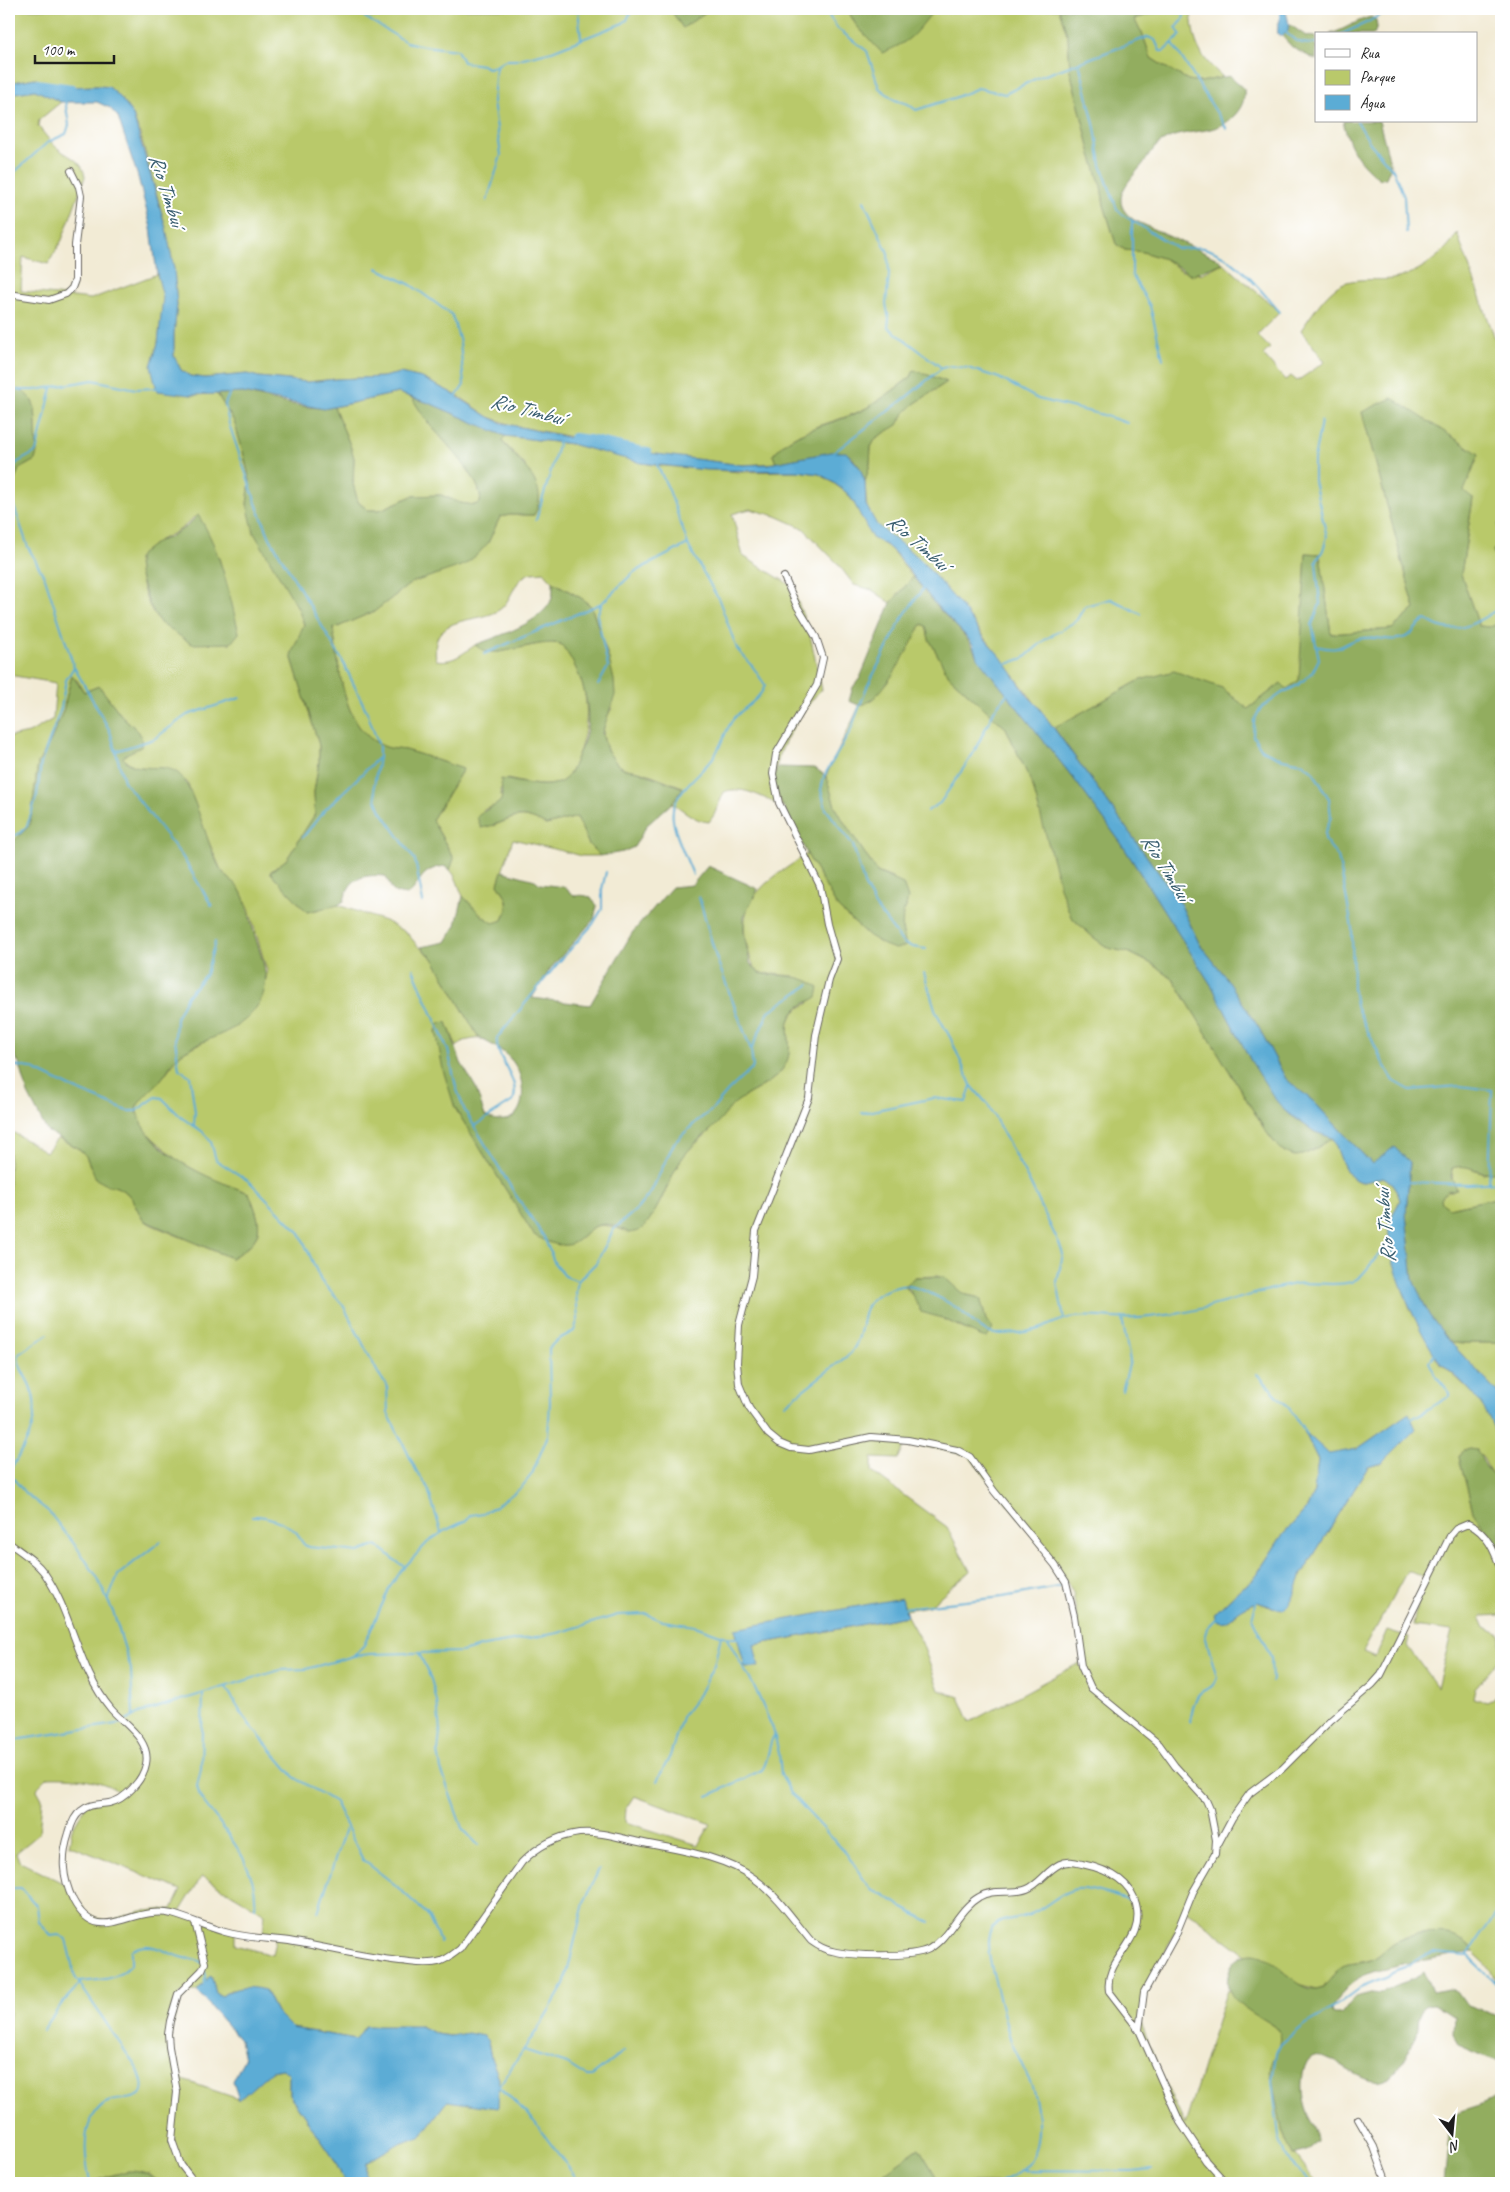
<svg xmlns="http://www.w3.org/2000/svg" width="1510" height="2192" font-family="Caveat,sans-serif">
<rect width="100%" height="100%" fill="#fff"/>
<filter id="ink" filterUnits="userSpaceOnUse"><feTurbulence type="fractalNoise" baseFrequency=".02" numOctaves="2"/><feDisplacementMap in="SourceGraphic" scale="10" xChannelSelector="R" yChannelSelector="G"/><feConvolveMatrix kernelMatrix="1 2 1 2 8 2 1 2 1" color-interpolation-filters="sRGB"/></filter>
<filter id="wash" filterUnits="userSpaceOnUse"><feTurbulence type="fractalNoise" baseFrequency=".0096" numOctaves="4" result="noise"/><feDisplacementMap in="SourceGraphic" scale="20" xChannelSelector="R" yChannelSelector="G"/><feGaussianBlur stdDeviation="1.12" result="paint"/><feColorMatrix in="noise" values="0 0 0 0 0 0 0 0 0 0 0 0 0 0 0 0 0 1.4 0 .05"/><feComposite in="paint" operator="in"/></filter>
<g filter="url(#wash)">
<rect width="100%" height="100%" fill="#f2ebd5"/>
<!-- green -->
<path fill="#b9c96b" stroke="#6a7244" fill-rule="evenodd" d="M9 9H670L683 28 710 9H847L856 25 875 45 931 13 935 9H1059L1068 37 1070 70 1091 154 1101 186 1104 205 1116 244 1125 250 1143 252 1165 259 1182 271 1201 274 1223 263 1280 312 1257 335 1270 348 1263 355 1285 380 1291 376 1297 381 1325 362 1301 330C1311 316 1322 298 1335 288 1350 276 1375 281 1392 279 1414 277 1447 253 1457 233L1501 355V520L1498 525 1500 543 1497 547 1495 560 1501 571V623L1489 627 1479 626 1461 574 1473 499 1362 412 1415 609 1392 629 1331 634 1320 554 1306 553 1300 680 1287 689 1281 683 1248 709 1222 688 1140 680 1054 728 961 606 919 558 877 526 867 509 865 482 870 464 871 447 876 438 897 425 903 415 914 404 947 382 914 370 911 377C895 388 878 403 860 411 832 424 792 429 773 455L776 463 742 465 669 456 626 450 598 442 515 426 489 417 460 397 422 378 400 373 383 377 336 379 308 382 259 377 247 374 205 378 190 376 181 370 174 356V334L177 305 174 269 166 228 141 137 133 115 120 97 109 87C84 83 58 94 35 78L9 83Z
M1169 9H1191C1193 41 1197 55 1223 77L1201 82 1188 80 1165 67 1151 58 1142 33 1134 19Z
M35 90 61 102 39 120 38 126C45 134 51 144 60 150 71 158 83 161 85 177L62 240 48 264 23 257 21 291 91 299 157 274 164 297 158 343 151 366 190 395 217 394 234 421 243 451 250 481 247 504 298 608 304 625 291 655 319 745V762L314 792 315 814 287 859 270 872 307 912 338 905 385 921 407 933 417 945 433 958 479 1038 463 1041 457 1047 447 1023 436 1031 455 1108 534 1235 582 1238C593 1219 612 1225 629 1233 636 1228 646 1223 651 1217 666 1197 670 1170 688 1151 698 1141 709 1133 718 1122 724 1116 729 1108 736 1102 751 1091 771 1085 782 1070 802 1042 770 1020 809 1003L794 976 759 973C750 962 751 959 747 946 734 896 773 878 807 854L838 908 869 936 906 945C903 933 899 918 906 907L892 878 877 872 844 822 835 806 826 776 860 705 868 702 922 624 926 626 929 639 949 676 1006 728 1032 784 1071 917 1093 937 1108 948 1130 953 1154 965 1174 980 1265 1130C1292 1167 1298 1159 1333 1138 1339 1151 1344 1181 1363 1182 1369 1182 1377 1178 1383 1177 1392 1182 1397 1190 1400 1200L1390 1220V1242L1393 1260 1410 1309 1438 1361 1475 1395 1487 1411 1501 1448V1479C1488 1476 1489 1468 1483 1458 1480 1454 1474 1451 1469 1448L1463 1451 1459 1457 1473 1511 1501 1553V1615L1483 1616 1481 1619 1485 1628 1501 1635V1658L1475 1688 1473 1698 1487 1702 1501 1695V1992L1491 1969 1473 1952 1469 1945 1446 1934H1420L1407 1937 1394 1943 1374 1959 1343 1966 1330 1982 1323 1987 1316 1989 1298 1984 1266 1958 1246 1955 1186 1910 1145 1993 1140 2020 1160 2072 1185 2125 1227 1989 1257 2015 1279 2030 1282 2041 1276 2054 1279 2110 1282 2130 1293 2155H1296L1317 2183H940L919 2148 871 2183H365L366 2163 394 2146 419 2137 447 2101 499 2078 491 2058 488 2041 437 2034 420 2026 356 2039 292 2028 276 2012 265 1990H230L222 1996 216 1994 211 1975 197 1991 179 1993 170 2044 183 2080 239 2099 271 2071 283 2069 289 2075V2094L334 2159 345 2183H160L149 2174H116L88 2183H9V1130L46 1152 58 1138 79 1149 86 1156 90 1166 107 1185 117 1187 127 1193 132 1199 143 1220 152 1225 231 1258C265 1239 263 1228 249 1193L211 1179 177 1160 145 1131 140 1124 136 1108 142 1097 163 1077 181 1053 240 1024 266 980 267 971 249 909 239 888 221 870 207 838 187 782 164 768 136 767 122 758 129 752 139 732 121 715 99 686 84 692 77 680 71 679 63 711 51 740 38 763 30 825 14 841 9 843V737L29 733 53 719 56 683 9 675V487L14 480 19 469 35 460C35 444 39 414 32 401 29 397 24 393 21 390H9V94ZM194 517 219 558 239 633 165 626C149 617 138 577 138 560 144 554 151 545 158 541 172 534 183 530 194 517ZM938 1276 963 1294 980 1298 986 1320 970 1332 942 1318 911 1294 905 1286 915 1277ZM1409 1414 1382 1463 1368 1467 1302 1574 1294 1596 1282 1610 1257 1602 1241 1609 1230 1620 1216 1612 1241 1588 1253 1580 1281 1537 1307 1508 1314 1491 1318 1460 1305 1432 1329 1455 1357 1449ZM906 1443 968 1455 1059 1568 1073 1592 1083 1661 970 1722 959 1697 939 1690 922 1643 907 1616 754 1645 901 1598 904 1610 929 1606 970 1571 947 1527 872 1472V1458L898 1459ZM1407 1571 1422 1576 1413 1626 1452 1631 1437 1687 1407 1646 1409 1637 1387 1630 1375 1657 1363 1652ZM48 1777C70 1776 107 1779 122 1795L87 1804 72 1829 69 1845 181 1890 172 1909 141 1911 105 1922 89 1914 78 1900 71 1887 20 1862 16 1853 39 1834 42 1799 37 1790 38 1787ZM634 1796 711 1824 698 1845 625 1822 626 1808ZM202 1876 265 1914 263 1933 276 1935 272 1955 235 1945V1932L180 1912Z
M398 393C402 394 408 396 412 398 418 404 422 414 427 421 440 438 486 481 480 503L474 505 460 503 441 495 412 496 380 510H368L358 502 353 484 354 458 350 445 334 407Z
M505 436 571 444 652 465 739 472 798 471 819 474 829 480 847 493 880 542 890 548 913 577 891 603 872 590 854 585 838 564 803 528 776 516 750 509 732 514 743 556 792 586 810 635 822 690H820C806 708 790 728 782 749 777 760 776 772 772 783L784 807C766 800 744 784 724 792L714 815 709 822C694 821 684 810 672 803L683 787C668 782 654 775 639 771 634 770 629 770 624 768 602 757 597 727 612 709L609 659 591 606 581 598 553 582 544 572C539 573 532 572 528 574 512 581 512 604 496 612 480 620 455 618 442 631 434 638 435 650 436 660 453 663 462 654 475 645L487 652H499L548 642 561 644C588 679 594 716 577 757 573 767 571 777 561 782 546 789 522 782 507 779L500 790 502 799 497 805 483 810 493 826C517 816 522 812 546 825L577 817 589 845 600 856H582L513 839 498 884C508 899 510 903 503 920L493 924C483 916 465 904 461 892 458 884 456 876 450 870L454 858 432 820 463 769C444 763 424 755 404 750 398 749 391 749 385 747 341 730 340 668 333 629L375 611 411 583 436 573 488 543 500 517 510 515H534L525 465 502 441Z
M1463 1165 1483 1173 1501 1170V1197L1449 1208 1442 1203 1441 1198 1447 1191H1453L1452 1168Z
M1451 1343H1501V1398L1500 1395Z"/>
<!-- forest -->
<path fill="#92ad5f" stroke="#57643e" d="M670 9H710L683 28Z
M847 9H935C914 34 914 40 882 53L856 25Z
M1059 9H1169L1134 19 1142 33 1151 58 1165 67 1188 80 1201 82 1229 76 1244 89C1245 101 1242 107 1234 116 1214 137 1186 127 1163 141 1154 146 1149 156 1143 164 1128 182 1107 201 1134 220L1218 259 1223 263 1192 275 1165 259 1143 252 1125 250 1116 244 1104 205 1101 186 1091 154 1070 70 1068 37Z
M1371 17 1376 20 1377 27 1374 34H1330C1344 30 1359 19 1371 17Z
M1289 24 1306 36 1316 37V60L1293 48 1282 36 1288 31Z
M1343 121H1379L1391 166 1386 178 1380 179C1358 163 1349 147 1343 121Z
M914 370 947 382 914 404 903 415 898 425 876 438 871 447 870 464 865 482 860 468 851 456 822 454 776 463 773 455C793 428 834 425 863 410 880 401 896 388 911 377Z
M21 389 31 399 35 408 37 453 35 460 19 469 15 480 9 487V390Z
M243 393C265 398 313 412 334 407L350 445 354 458 353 484 358 502 368 510H380L412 496 441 495 460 503 474 505 480 503C486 481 440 438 427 421 422 414 417 406 412 398L429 403 505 436 502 441C519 462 552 486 534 515H510L500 517 488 543 478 554 464 565 411 583 375 611 333 629C340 668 341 731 386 747 392 749 398 749 405 750 424 755 444 763 463 769L432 820 454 859 450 870C446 866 444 866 439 867 418 872 421 885 407 895 387 893 394 888 385 876 362 874 349 878 344 901L338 905 307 912 270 872 287 859 315 814 314 792 319 762V745L291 655 304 624 298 608 254 533 247 504 250 481 243 451 234 421 217 394Z
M1392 398 1479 454 1464 491 1473 498 1461 574 1479 626 1489 627 1501 623V1170C1476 1178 1474 1162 1452 1168L1451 1177 1457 1189 1447 1191 1441 1198 1442 1203 1449 1208 1501 1197V1343H1451L1429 1315 1413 1280 1406 1214 1410 1162 1372 1164 1314 1102 1286 1079 1259 1028 1225 976 1199 943 1179 901 1054 728 1140 680 1174 671 1222 688 1248 709 1281 683 1287 689 1299 680 1306 553 1320 554 1331 634 1392 629 1415 609 1362 412Z
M198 515C221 550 229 593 239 633L231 643 192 644 160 623 149 604 139 573 138 559 141 554 158 541 168 538 186 527Z
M1501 520V571L1495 560 1493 550 1500 543 1498 525Z
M913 577C922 587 930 598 938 608 953 624 969 636 977 657L1074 779 1121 843 1213 988 1251 1061 1285 1111 1315 1132 1333 1138C1298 1159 1292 1167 1265 1130L1174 980 1154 965 1130 953 1108 948 1093 937 1071 917 1061 890 1032 784 1006 728 949 676 929 639 926 626 922 624C912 641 882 704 860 705 857 705 852 702 849 701L853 687 860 678 891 603Z
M553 582 581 598 591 606 609 659 614 680 615 695 602 733 607 750 617 764 625 769 638 771 683 788 671 804 647 825 634 847 623 852 600 856 589 845 577 817 546 825C513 807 512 823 481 828L477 817C484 809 498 806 501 800 503 795 501 785 501 779 519 781 541 789 558 783 569 779 572 769 576 759 579 752 583 745 585 738 594 706 580 669 561 644 537 639 501 657 485 651 482 650 478 647 475 645 496 637 545 622 552 598 553 593 553 587 553 582Z
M72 675 84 692 99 686 121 715 139 732 142 740 141 747 126 754 123 758C138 776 162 760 179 774 192 785 205 834 213 853 216 859 218 866 221 870 226 877 235 882 240 890 248 904 250 920 255 936 264 966 275 987 251 1014 232 1035 204 1038 182 1053 173 1059 169 1069 163 1077 155 1088 143 1095 136 1108 149 1156 207 1177 249 1193 263 1228 265 1239 231 1258L143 1220 132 1199 127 1193 117 1187 107 1185 96 1179 86 1156 79 1149 47 1131 28 1094 20 1065 9 1046V843L14 841 30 825 38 763 51 740 63 711Z
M778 767 815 768 826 776 835 806 844 822 877 872 903 884 908 898 906 907 903 913 902 930 906 946 895 949 884 945 869 936 838 908 807 854 772 783Z
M708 866 758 889 744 916V934L750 963 759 973C780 977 802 973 819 988L817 997C811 1001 803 1004 798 1008 776 1027 801 1047 781 1071 769 1086 750 1091 735 1103 728 1109 724 1117 718 1123 708 1133 696 1141 687 1152 670 1171 659 1216 640 1230 638 1232 633 1232 629 1233 624 1230 617 1226 611 1225 576 1219 587 1265 534 1235L455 1108 443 1070 436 1031 439 1023 447 1022 461 1063 475 1086 485 1116C526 1135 530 1085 513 1062 505 1051 491 1044 479 1038L433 958 421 947 446 942 456 925 463 896 481 915 493 923 503 920C511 903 508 899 498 884L502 871 535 880 540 884 564 887 575 896C585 894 592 896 597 906L594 919 550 969 532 998 590 1005 632 933 672 887 692 885Z
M915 1277H944L963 1294 980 1298 986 1320 993 1329 987 1338 980 1336 942 1318 921 1312 909 1289 904 1286Z
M1469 1448 1476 1449C1484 1460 1486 1476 1501 1479V1553L1473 1511 1459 1457 1463 1451Z
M1420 1934C1441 1933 1463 1931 1473 1952 1447 1955 1422 1961 1397 1966 1387 1969 1376 1970 1367 1974 1353 1979 1334 1999 1331 2012L1333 2015H1341L1355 1997 1371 1993 1382 1994C1394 1982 1412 1983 1424 1972L1432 1992 1449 1989 1457 1991 1467 2005 1501 2017V2066L1498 2062 1458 2045 1453 2033 1454 2017 1434 2004C1430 2004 1426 2005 1423 2008 1416 2015 1418 2024 1416 2033 1412 2046 1398 2075 1385 2080 1361 2091 1321 2039 1307 2063 1300 2076 1301 2094 1305 2108 1309 2121 1318 2129 1318 2143L1309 2150 1293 2155 1282 2130 1270 2070C1273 2055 1285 2045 1279 2030 1262 2016 1222 2003 1228 1976 1230 1967 1234 1960 1243 1956 1271 1944 1289 1991 1316 1989 1330 1988 1332 1974 1341 1967 1348 1962 1359 1964 1367 1961 1379 1958 1385 1948 1395 1942 1403 1938 1412 1936 1420 1934Z
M1501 2093V2183H1444L1450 2124 1452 2116C1468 2107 1488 2107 1501 2093Z
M919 2148 940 2183H871L874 2180Z
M127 2171C142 2171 149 2174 160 2183H88Z"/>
<!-- water -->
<path fill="#5bacd5" stroke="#3c6478" d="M1279 9H1284C1288 15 1289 23 1288 31L1282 36 1278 34C1276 26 1281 20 1282 12Z
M35 78C58 94 84 83 109 87L120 97 133 115 166 228 174 269 177 305 174 334V356L181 370 190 376 205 378 247 374 259 377 308 382 336 379 383 377 400 373 422 378 450 392 489 417 502 423 626 450 742 465 769 464 831 452H846L860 468 865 482 866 505 877 525 919 558 961 606 985 639 1001 657 1028 696 1037 705 1179 901 1199 943 1225 976 1259 1028 1286 1079 1314 1102 1372 1164 1394 1147 1410 1162 1406 1214 1413 1280 1429 1315 1451 1343 1500 1395 1501 1448C1490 1416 1484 1404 1460 1380 1453 1373 1443 1367 1438 1359 1419 1334 1381 1251 1390 1220 1392 1213 1398 1207 1400 1200 1397 1190 1393 1182 1383 1177 1377 1178 1369 1182 1363 1182 1344 1181 1339 1151 1333 1138L1315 1132 1285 1111 1275 1099 1251 1061 1213 988 1121 843 1074 779 977 657 973 645 965 635 936 605 896 554 886 545 872 538 853 501 847 493 830 480 819 474 798 471 706 470 641 463 571 444 505 436 429 403 398 393 324 409 243 393 190 395 157 391 151 366 158 343 163 297 157 274 151 228 138 177 118 117 110 108 97 102H61L35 90 9 94V83Z
M1409 1413 1416 1429 1382 1463 1368 1467 1302 1574 1294 1596 1287 1607 1282 1610 1257 1602C1252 1604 1247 1606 1242 1609 1233 1614 1230 1624 1218 1621L1214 1615 1216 1612 1241 1588 1253 1580 1281 1537 1307 1508 1314 1491 1318 1460 1304 1431 1329 1454 1357 1449Z
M902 1598 907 1616 754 1645 759 1667H745L735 1629Z
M211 1975 216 1993 222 1996C236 1986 249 1986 265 1990L276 2012 292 2028 356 2039 365 2026H420L437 2034 450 2036 468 2033 483 2036 488 2041 491 2058 499 2078 498 2108 447 2101 420 2137 394 2146 366 2163 365 2183H345L334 2159 289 2094V2075L283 2069 271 2071 239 2100 233 2081 244 2059 240 2040 197 1991Z"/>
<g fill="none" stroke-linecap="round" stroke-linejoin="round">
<!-- stream -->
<path stroke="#5bacd5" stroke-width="2" d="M356 9 366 18 406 42 424 46 457 50 463 62 482 65 488 68 496 66 505 60H515L552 51 623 23 627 20 632 9
M578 9 581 38
M824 9 838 29 867 51 879 88 895 100 908 104 916 110 954 98 978 88 1005 94 1037 78 1148 37 1155 40 1160 51H1164L1181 35 1176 28 1183 20 1185 9
M1281 9V19
M9 18 13 9
M1285 32C1295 41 1303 46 1316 43
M1342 34 1368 22 1390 9
M1173 44 1227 129
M1079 62 1095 128 1101 165 1117 209 1123 215 1177 248C1187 250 1195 246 1204 248 1237 257 1258 288 1280 312
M1357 121 1370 143 1394 171 1404 197 1406 232
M9 177 48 142 66 134 69 125 65 100
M487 201 501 155 493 102 496 66
M864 201 888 253 889 275 886 304 889 319 888 327 942 368
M1132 220V275L1150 306 1163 359
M377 268 411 285 452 315 460 342 464 385 456 397
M9 390H35L93 380 136 389 156 388
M230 392 225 404 229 424 257 506 270 538 342 660 367 712 379 746V757L374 786 376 799 381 811 415 860 423 902
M1321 421 1314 460V481L1327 537 1323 550 1316 562 1320 604 1312 625 1319 659 1312 673 1298 685 1282 693 1260 709 1254 721 1253 736 1262 750 1283 759 1302 763 1313 771 1329 799 1331 817 1325 833V840L1338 857 1345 890 1352 928 1353 988 1356 1006 1383 1063 1394 1081 1410 1090 1460 1086 1492 1090 1489 1183
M833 453 904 399 942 368 950 366 968 368 999 378 1038 399 1103 415 1127 423
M657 465 669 490 689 547 719 600 737 649 753 667 765 685C760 701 741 708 732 721 724 733 721 748 712 759 700 774 681 787 674 806 667 822 687 858 693 875
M9 471 18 462 36 452 52 388
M9 492 28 547 45 578 74 667 110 731 124 781 182 856 212 906
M536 520C544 493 553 467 559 440
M924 587 903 617 867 687 850 732 824 776 821 790 826 809 853 845 864 884 875 906 903 943 913 947 926 949
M1316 646C1346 654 1342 640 1364 638 1378 636 1392 643 1406 637 1415 634 1416 623 1426 620 1431 622 1435 626 1441 627 1462 634 1484 618 1501 607
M484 654 602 603
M1004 665 1024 658 1046 639 1076 621 1085 606 1111 599 1141 614
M598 685 608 667 597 615 602 603 634 572 688 544
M116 751 154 739 187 715 240 698
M927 811 940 803 973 754 995 709 1008 693
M303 837 324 811 379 757
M9 838 20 833 27 826 37 795 41 763 61 708 66 680 74 667
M413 969 448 1050 456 1087 464 1109 515 1194 544 1237 555 1264 565 1276 578 1281
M924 973 936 1012 951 1039 971 1085 988 1105 1031 1185 1061 1248 1063 1254 1057 1282 1064 1319
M751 1050 769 1011 809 985
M9 1065 31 1068 70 1087 127 1111H136L156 1097 162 1098 182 1118 203 1132 211 1142 216 1160 250 1182 300 1233 321 1281 343 1305 378 1373 387 1386 388 1413 417 1472 427 1486 441 1532
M862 1113 934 1098 966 1102 971 1086
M194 1125 195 1112 190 1076 179 1069 175 1039 176 1018 187 996 206 974 215 942
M474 1126 513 1101C522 1079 494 1059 497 1038L558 963 593 924 602 909V889L606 872
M1406 1182 1468 1184 1501 1182
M1122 1318 1130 1361 1122 1391
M1257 1374 1289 1408 1307 1434
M785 1404 851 1353C872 1323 849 1298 901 1286 914 1283 945 1300 957 1308 969 1316 981 1334 997 1334 1011 1334 1025 1333 1039 1329 1050 1325 1062 1318 1075 1317 1096 1315 1117 1320 1139 1318 1151 1317 1164 1315 1176 1314 1217 1307 1254 1292 1294 1284 1311 1281 1335 1287 1351 1282 1368 1276 1373 1253 1390 1248L1394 1255
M1410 1420 1450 1396V1393L1436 1376 1429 1362 1435 1352
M9 1471C26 1447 43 1416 30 1386 26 1376 16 1364 19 1354L48 1334
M9 1473 25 1493 48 1511 78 1549 97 1577 114 1614 131 1669 133 1716
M252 1516C266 1515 285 1522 296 1532 301 1537 300 1544 308 1547L359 1552 375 1546C388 1549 392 1562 405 1566
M108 1600 118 1575 161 1541
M1257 1600 1252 1618 1271 1657 1272 1681
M901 1608 1003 1597 1063 1586
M726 1637 755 1688 773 1729 779 1753 781 1775 792 1795 846 1853 871 1890 885 1895 903 1908 930 1922
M419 1653 431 1679 437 1702 440 1731 438 1752 441 1769 462 1828 478 1845
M354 1656 364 1645 390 1587 401 1571 428 1542 444 1531 465 1521 471 1515 483 1513 494 1507 521 1488 532 1474 548 1435 550 1403 549 1348 557 1340 574 1331 578 1319 576 1293 578 1281 596 1263 614 1229 637 1209 651 1192 674 1143 697 1121 712 1110 728 1091 753 1067 751 1050 716 957 699 897
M226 1687 244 1718 294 1777 335 1802 363 1860 393 1883 427 1914 440 1942
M203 1694 201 1769 197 1786 200 1797C223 1829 259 1865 255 1908
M126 1721 139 1713 280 1670 306 1669 354 1656 370 1654 462 1652 484 1646 558 1633 618 1615 647 1614 663 1621 695 1626 729 1638H739
M1190 1722C1192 1714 1193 1701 1199 1694 1207 1686 1211 1692 1217 1678L1205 1635 1207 1628 1218 1617
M9 1741 122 1723
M657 1781 670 1756 682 1717 698 1696 714 1665 721 1636
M708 1796 762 1770C770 1759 767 1745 775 1734
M9 1888H21L37 1906 39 1922 51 1936 59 1935 66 1939 75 1977 138 2070C154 2107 125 2095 108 2102 102 2104 97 2110 94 2115 81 2133 86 2163 90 2183
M318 1912 345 1829
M1467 1955 1501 1988
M204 1970 206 1975 204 1984
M79 1982C100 1979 115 1982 131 1965V1951C150 1938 166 1954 184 1958 191 1960 197 1958 202 1963
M43 2030 63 2002 80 1984
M524 2050 567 2064 586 2076H592L624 2051
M497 2085 530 2116 580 2183
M499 2086 541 2024 564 1985 584 1903 599 1869
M1020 2170 1132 2171 1152 2169
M1000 2183C1010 2178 1024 2170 1030 2161 1042 2142 1039 2111 1033 2090 1027 2072 1016 2056 1010 2038 1003 2014 997 1989 991 1965 989 1955 985 1936 992 1928 1002 1917 1019 1920 1031 1914 1046 1908 1061 1891 1077 1889 1089 1887 1119 1898 1132 1901
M1312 2183 1286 2158 1279 2137 1272 2081 1276 2053 1281 2044 1301 2027 1326 2013 1358 1989 1387 1977 1391 1973 1405 1968 1424 1956 1433 1953 1466 1956 1501 1907"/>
<!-- river -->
<path stroke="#5bacd5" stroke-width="10" d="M37 84 72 89
M574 438 589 440 647 453"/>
</g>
</g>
<g filter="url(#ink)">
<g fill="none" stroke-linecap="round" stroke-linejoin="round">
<defs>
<path id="minor" d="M9 294 49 300 66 294 72 288 75 280V245L81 196 79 187 71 171
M784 577 797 606 816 637 823 658 817 685 776 754 773 774 779 803 820 886 827 924 837 959 829 980 816 1035 809 1098 756 1231 752 1276 739 1325 737 1363 739 1384 749 1408 768 1434 779 1443 791 1448 809 1450 871 1437 908 1440 957 1450 970 1457 994 1491 1055 1565 1066 1582 1074 1616 1081 1666 1091 1688 1159 1744 1175 1766 1206 1800 1210 1809 1216 1840 1215 1854 1193 1892 1176 1934 1144 1992 1139 2030
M9 1543C21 1552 36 1561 45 1574 73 1615 78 1670 111 1709 125 1725 151 1740 146 1764 143 1780 125 1800 109 1803 99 1805 90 1803 81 1811 74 1816 71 1825 69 1833 61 1857 62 1877 73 1900 99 1949 131 1904 172 1914 190 1919 207 1927 225 1932 246 1938 268 1938 289 1941 326 1947 362 1957 400 1961 412 1962 425 1965 438 1962 447 1960 453 1954 460 1949L522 1862C537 1847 557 1836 579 1833 599 1831 620 1838 639 1842 677 1850 723 1855 755 1879 776 1894 795 1922 811 1941 818 1946 824 1950 832 1951 851 1956 912 1958 929 1949 950 1937 958 1909 979 1897 993 1888 1012 1895 1027 1889 1040 1884 1047 1870 1060 1864 1067 1860 1075 1862 1082 1864 1106 1869 1130 1879 1136 1904 1146 1943 1104 1957 1109 1991L1139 2030 1180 2122 1206 2161 1226 2183
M1217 1846 1232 1818 1250 1793 1282 1769 1331 1720 1372 1685 1381 1675 1450 1536 1456 1529 1468 1524C1487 1532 1495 1552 1501 1570
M1358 2119 1374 2147 1387 2183
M195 2183 181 2165 172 2140 177 2092 169 2047 168 2034 170 2021 178 1994 202 1970 205 1963 195 1922
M1213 2183 1220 2177"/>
</defs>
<!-- minor casing -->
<use href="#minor" stroke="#67645d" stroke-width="8"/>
<!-- minor -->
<use href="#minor" stroke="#fff" stroke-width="6"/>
</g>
</g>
<g text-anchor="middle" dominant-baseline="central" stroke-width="4" stroke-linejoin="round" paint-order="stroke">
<!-- water labels -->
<g font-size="21" font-style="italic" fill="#385d6f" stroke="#fff">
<text transform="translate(167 190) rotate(72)">Rio Timbuí</text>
<text transform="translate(527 409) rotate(14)">Rio Timbuí</text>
<text transform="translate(918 542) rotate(41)">Rio Timbuí</text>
<text transform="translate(1166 867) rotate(58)">Rio Timbuí</text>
<text transform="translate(1385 1226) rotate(-95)">Rio Timbuí</text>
</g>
</g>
<!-- margin -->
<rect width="1510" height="2192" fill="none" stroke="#fff" stroke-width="30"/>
<!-- legend -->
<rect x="1315" y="32" width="162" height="90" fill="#ffffff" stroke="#a4a4a4"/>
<rect x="1325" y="49" width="25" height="8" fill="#ffffff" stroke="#a4a4a4"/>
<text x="1360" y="58" font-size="15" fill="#1c1c1c">Rua</text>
<rect x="1325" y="70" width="25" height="15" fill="#b9c96b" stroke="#a4a4a4"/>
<text x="1360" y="82" font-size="15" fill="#1c1c1c">Parque</text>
<rect x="1325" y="95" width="25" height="15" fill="#5bacd5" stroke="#a4a4a4"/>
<text x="1360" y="108" font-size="15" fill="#1c1c1c">Água</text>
<!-- north arrow -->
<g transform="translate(1452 2134) rotate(164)" stroke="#ffffff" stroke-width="4" paint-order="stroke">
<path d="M0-4L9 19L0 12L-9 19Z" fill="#1c1c1c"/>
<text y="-8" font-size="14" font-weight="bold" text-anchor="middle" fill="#1c1c1c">N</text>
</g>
<!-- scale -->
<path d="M35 55v8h79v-8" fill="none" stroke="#1c1c1c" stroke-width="2.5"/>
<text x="42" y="55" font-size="15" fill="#1c1c1c" stroke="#ffffff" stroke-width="4" paint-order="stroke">100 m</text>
</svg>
